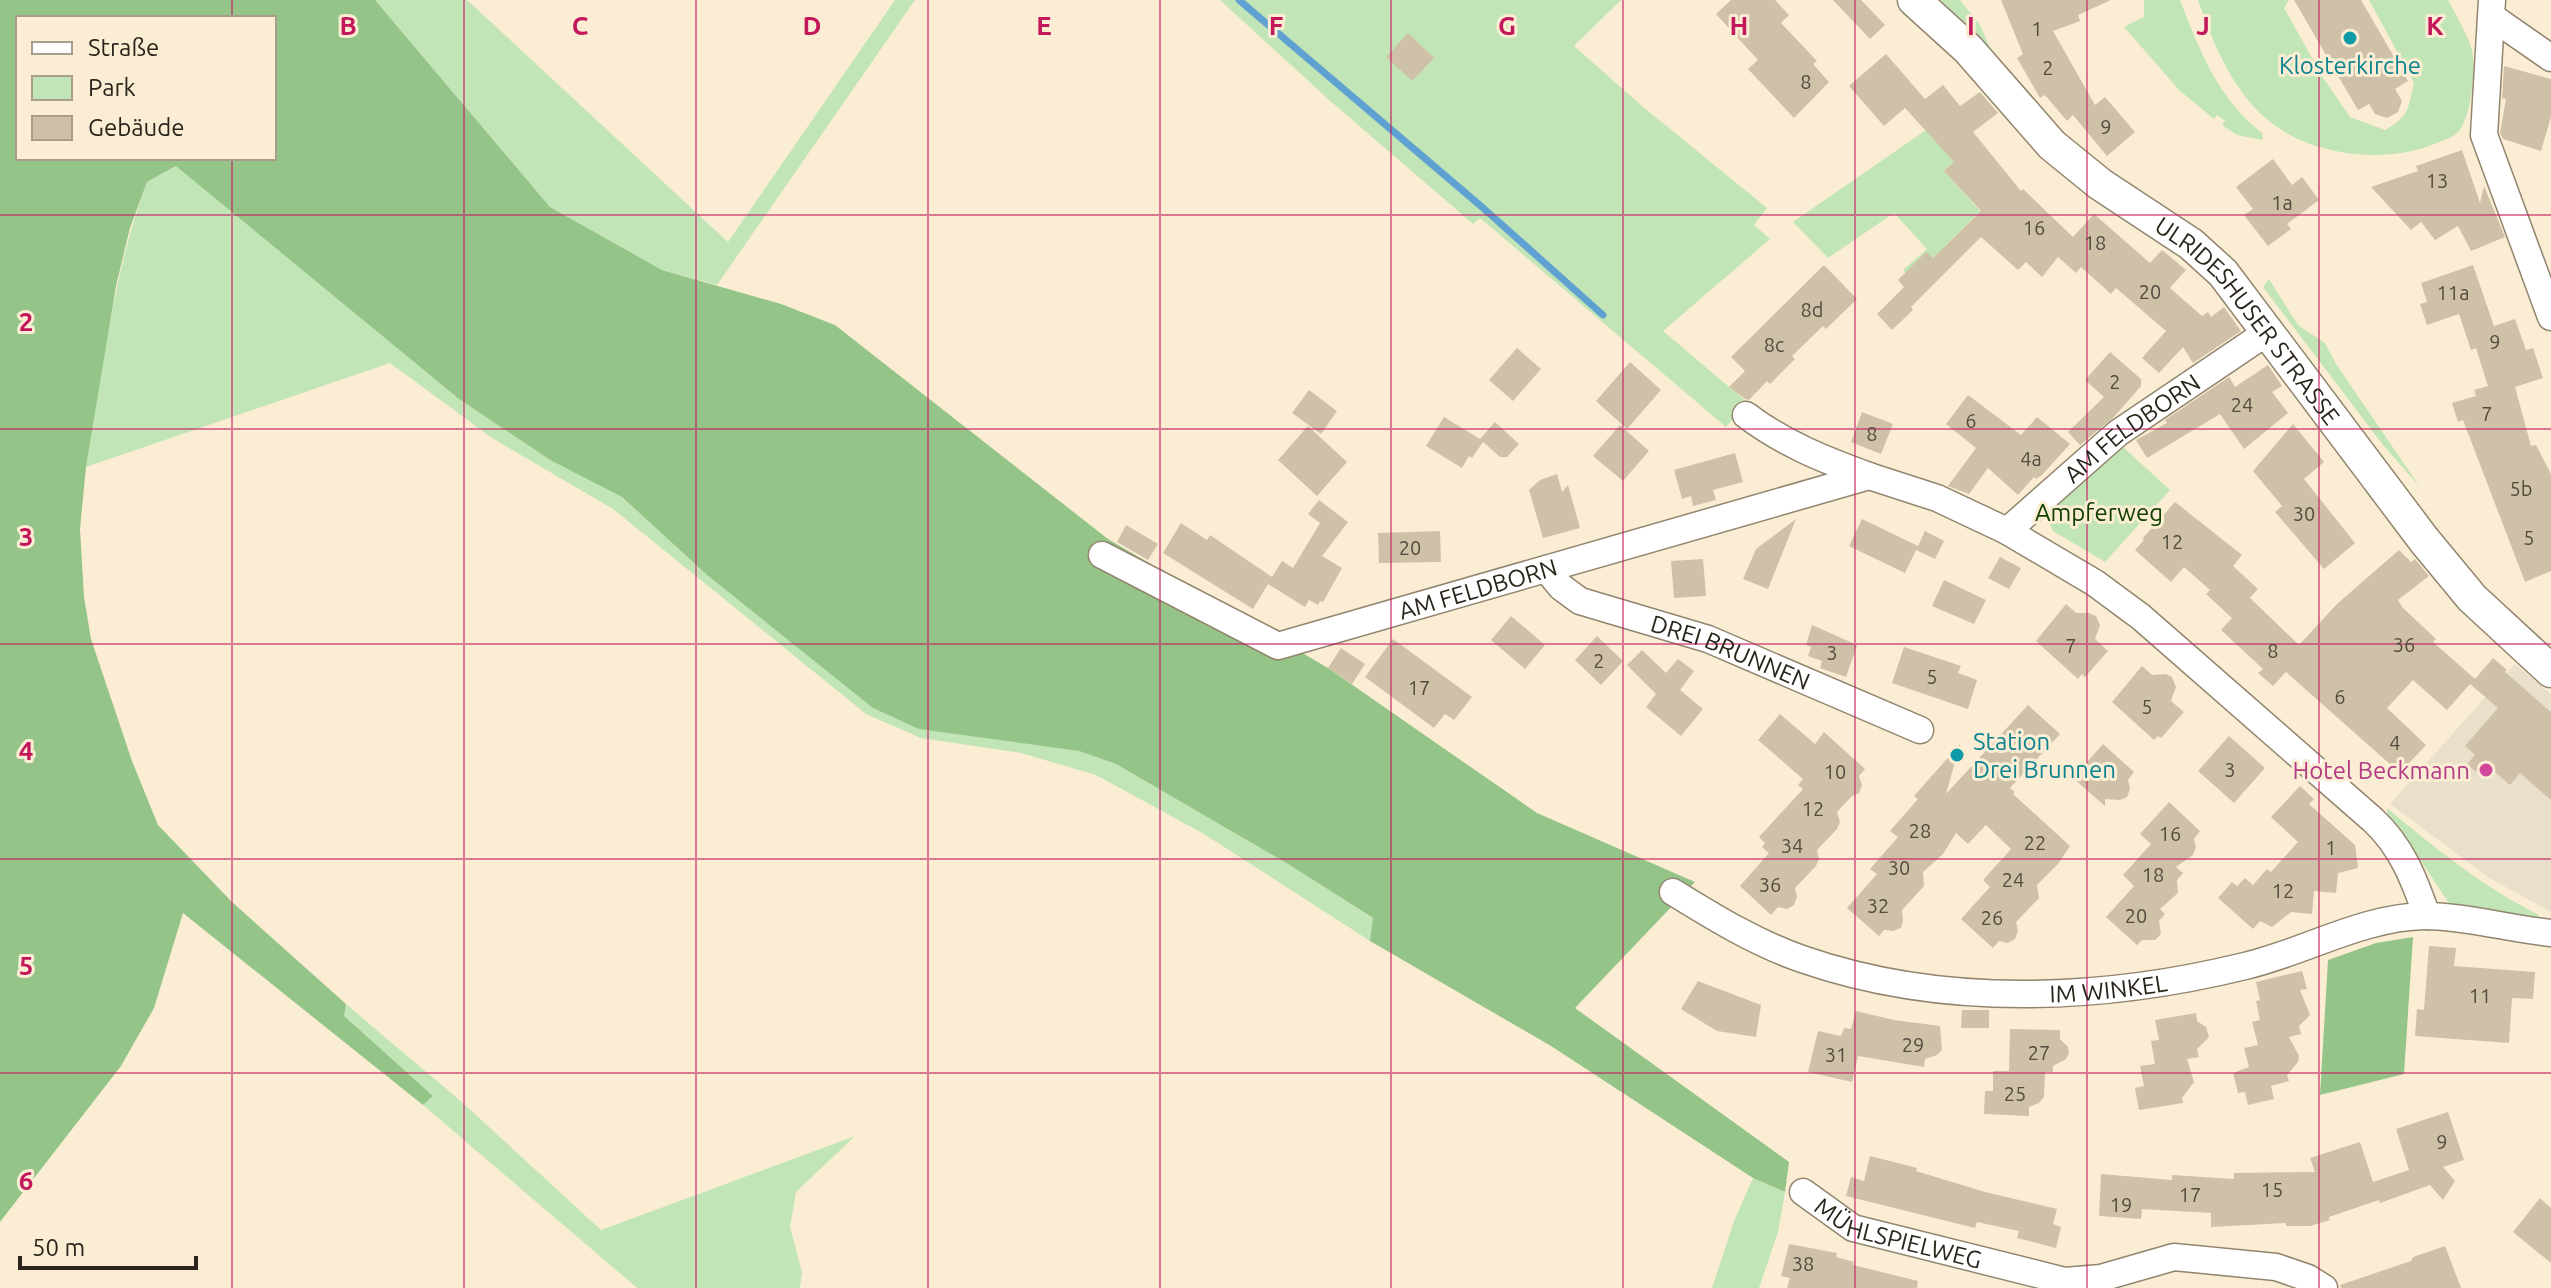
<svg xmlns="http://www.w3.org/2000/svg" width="2551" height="1288" font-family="Ubuntu,sans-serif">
<rect width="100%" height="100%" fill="#fbedd4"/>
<!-- commercial -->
<path fill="#e9e0cb" d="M2515 664 2551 694V912L2489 878 2390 804Z"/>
<!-- green -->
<path fill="#c2e5b7" d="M375 0H467L728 242 895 0H915L717 285 662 270 550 207Z
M1220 0H1621L1574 46 1642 106 1767 208 1754 225 1770 239 1663 331 1747 402 1726 427 1480 218 1473 224 1328 99Z
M1936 0H1960L1980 25 1994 57Z
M2144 0H2180C2199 50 2219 100 2262 133L2263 140 2237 135 2222 125 2225 121 2217 115 2214 119 2180 91 2124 27 2144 17Z
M2198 0H2289L2284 8 2322 76 2350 117 2385 130C2409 117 2408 109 2414 83L2369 0H2448C2455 14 2472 41 2473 56 2475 75 2471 118 2458 132 2453 138 2444 140 2437 143 2389 164 2315 157 2273 124 2234 95 2213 44 2198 0Z
M1926 130 1954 162 1944 171 1982 213 1977 214 1911 280 1903 270 1927 249 1894 213 1828 258 1793 222Z
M177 166 459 399 550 460 622 497 706 574 1079 751 1116 764 1288 864 1374 919 1370 941 1204 834 1096 775 1021 753 921 738 866 714 613 509 492 438 390 363 86 467C102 371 113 274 147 182Z
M2269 279 2298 325 2325 343 2336 364 2420 487 2383 445 2263 287Z
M2123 447 2170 490 2105 562 2053 531 2044 511Z
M2387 808C2435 848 2483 887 2539 915L2537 919 2456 907 2448 902 2410 844 2388 818Z
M346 1004 464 1104 601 1230 855 1136 796 1192 790 1227 802 1272 800 1288H637L423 1105 433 1096 343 1016Z
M1753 1178 1785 1192 1778 1232 1759 1288H1712L1734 1221Z"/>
<!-- forest -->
<path fill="#95c488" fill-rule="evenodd" d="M0 0H375L550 207 662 270 781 304 835 325 1108 539 1328 668 1537 813 1695 882 1575 1008 1789 1162 1785 1192 1753 1178 1551 1046 1370 941 1373 918 1288 864 1116 764 1079 751 919 729 873 708 706 574 622 497 550 460 459 399 176 166 147 182 130 228 116 286 86 467 80 529 84 597 91 639 132 761 158 825 232 902 346 1004 344 1016 433 1096 423 1105 183 913 154 1008 121 1066 0 1222ZM18 18H274V158H18Z
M2413 937 2404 1074 2320 1095 2328 960 2376 943Z"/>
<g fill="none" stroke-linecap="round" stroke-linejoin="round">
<!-- stream -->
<path stroke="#5fa2d1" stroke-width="7" d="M1239 0 1482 207 1603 315"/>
</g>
<!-- building -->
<path fill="#cec1a8" d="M1731 0H1775L1789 15 1781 23 1817 61 1813 64 1829 82 1794 118 1748 69 1758 60 1716 14Z
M1833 0H1861L1885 25 1870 39Z
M2001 0H2111L2078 15 2080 21 2053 31 2095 105 2105 97 2135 132 2107 156 2073 115 2067 121 2045 95 2040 98 2017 58 2023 54Z
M2294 0H2361L2408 81 2395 89 2402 101 2398 112 2387 118 2375 114 2369 104 2358 110Z
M1408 33 1434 58 1412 81 1386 57Z
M1886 54 1925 99 1943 85 1960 106 1980 92 1998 113 1973 132 2021 191 2023 189 2073 237 2094 214 2150 263 2162 250 2186 270 2170 288 2202 316 2208 312 2211 317 2224 307 2241 331 2193 363 2183 347 2159 373 2142 358 2166 331 2116 288 2111 294 2081 267 2076 273 2058 257 2042 277 2026 262 2018 270 1981 237 1911 307 1913 310 1892 330 1877 314 1904 287 1898 280 1926 252 1933 258 1981 211 1944 171 1954 162 1905 108 1884 126 1849 86Z
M2504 66 2551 79V117L2541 151 2503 139 2500 133 2506 99 2502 98Z
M2462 150 2480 203 2484 186 2505 237 2471 251 2458 226 2435 240 2421 222 2411 230 2371 187 2418 171 2416 166Z
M2273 159 2292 185 2302 177 2319 200 2287 224 2291 229 2268 246 2244 215 2253 209 2236 187Z
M1824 265 1857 299 1826 329 1823 326 1792 356 1795 359 1770 384 1767 381 1749 400 1745 399 1729 387 1745 371 1731 357Z
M2473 265 2494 326 2515 319 2526 350 2533 348 2543 378 2515 387 2531 446 2536 445 2551 474V571L2525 582 2463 420 2458 422 2452 403 2476 396 2474 390 2488 386 2476 348 2471 350 2459 314 2427 325 2420 304 2427 302 2421 283Z
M1517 348 1541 369 1513 401 1489 380Z
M2110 352 2141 379V386L2114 417 2080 445 2068 432 2104 397 2085 380Z
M1630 362 1661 390 1627 429 1596 401Z
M2268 365 2282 386 2272 392 2288 413 2244 449 2220 414 2147 458 2136 440 2167 423 2165 420 2229 377 2235 387Z
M1309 390 1337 411 1321 434 1292 413Z
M1968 395 2021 435 2037 417 2070 444 2042 475 2036 479 2034 477 2018 495 1988 468 1969 494 1948 486 1976 448 1946 424Z
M1862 412 1893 424 1881 454 1851 442Z
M1444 417 1480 439 1495 422 1519 444 1507 457H1500L1483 442 1472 458 1469 456 1462 468 1426 446Z
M2293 424 2324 462 2304 479 2355 543 2324 569 2275 512 2282 506 2253 471Z
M1620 425 1649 451 1623 481 1593 456Z
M1308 426 1347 462 1317 496 1278 460Z
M1735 453 1743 482 1713 490 1716 500 1693 506 1691 496 1682 499 1674 470Z
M1557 474 1562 492 1568 485 1580 528 1543 538 1529 490 1540 480Z
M1319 500 1348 522 1322 556 1342 568 1323 602 1320 601 1318 605 1309 600 1305 607 1268 584 1253 609 1163 553 1181 523 1207 540 1210 535 1272 577 1282 561 1293 568 1320 523 1308 514Z
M2175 502 2242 555 2233 566 2258 589 2250 598 2299 645 2337 604 2399 550 2411 562 2415 559 2429 576 2398 600 2402 607 2436 639 2433 642 2475 679 2493 658 2507 670 2505 672 2551 712V800L2520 773 2510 785 2490 768 2482 777 2467 764 2475 755 2465 746 2498 708 2470 684 2447 710 2413 680 2387 708 2426 745 2400 773 2286 672 2273 686 2258 673 2263 669 2221 630 2232 618 2206 594 2210 590 2184 567 2171 582 2135 550 2144 540 2142 539Z
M1796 519 1768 589 1743 579 1756 549Z
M1862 519 1918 546 1925 531 1944 541 1935 559 1916 550 1905 573 1849 546Z
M1126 525 1158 544 1148 560 1117 542Z
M1440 531 1441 562 1379 563 1378 533Z
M2000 557 2021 568 2009 589 1988 578Z
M1703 559 1706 596 1674 598 1671 561Z
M1944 580 1986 600 1974 624 1932 606Z
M2066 604 2076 613H2089L2096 616 2100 625 2095 639 2108 651 2085 677 2082 674 2078 679 2036 641Z
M1511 616 1545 645 1525 669 1491 640Z
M1812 625 1857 645 1846 677 1820 668 1822 661 1808 656 1811 647 1806 645Z
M1597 636 1623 661 1601 685 1575 660Z
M1393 639 1472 697 1454 720 1445 714 1434 728 1365 677Z
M1904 647 1961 666 1958 673 1977 680 1968 709 1892 683Z
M1341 648 1365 664 1352 684 1328 668Z
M1642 650 1666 673 1678 659 1694 671 1680 690 1703 709 1681 736 1646 707 1656 694 1627 665Z
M2142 666 2152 675 2166 674 2172 677 2176 687 2171 701 2184 712 2161 738 2158 736 2154 740 2112 702Z
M2028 705 2060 734 2010 788 2015 792 2013 794 2070 846 2058 864 2037 885 2039 898 2016 922 2018 931 2015 939 2008 943 1999 941 1993 948 1961 919 1990 887 1983 880 2011 849 1986 825 1968 844 1956 833 1943 854 1923 872 1924 886 1902 910 1903 920 1901 928 1893 931 1884 930 1879 936 1847 908 1877 874 1870 869 1898 837 1890 831 1918 799 1914 796 1960 744 1946 794Z
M1780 714 1815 744 1824 732 1865 769 1859 776 1862 785 1859 793 1852 796 1837 812 1840 822 1837 829 1817 850 1819 859 1816 866 1795 888 1797 897 1794 905 1787 909 1778 907 1771 915 1740 886 1769 853 1762 847 1765 843 1759 837 1803 789 1798 785 1803 779 1758 740Z
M2229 736 2265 768 2234 803 2198 771Z
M2103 744 2134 772 2128 780 2130 789 2127 797 2120 800 2105 799V806L2073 778Z
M2300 786 2314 799 2309 804 2355 845 2358 868 2338 873 2336 893 2314 891 2312 914 2291 912 2272 927 2260 921 2253 929 2218 898 2232 882 2237 886 2245 878 2253 885 2267 869 2271 872 2298 842 2271 817Z
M2169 802 2200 831 2194 839 2196 847 2193 855 2176 867 2183 873 2177 880 2178 893 2160 909 2165 914 2159 921 2161 934 2155 940H2142L2137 945 2106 917 2134 886 2123 875 2151 844 2140 834Z
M2429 946 2456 948 2454 966 2535 972 2533 999 2512 998 2509 1043 2415 1036 2417 1009 2424 1010Z
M2302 971 2307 989 2300 990 2310 1015 2299 1026 2301 1034 2289 1037 2299 1056 2298 1062 2287 1075 2289 1081 2271 1086 2274 1099 2248 1105 2245 1092 2238 1093 2233 1073 2249 1067 2244 1048 2258 1045 2252 1022 2260 1020 2256 1001 2260 1000 2256 982Z
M1698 981 1761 1005 1756 1037 1717 1031 1681 1009Z
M1962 1010H1989V1028H1961Z
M1856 1011 1894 1020 1940 1026 1942 1050 1937 1055 1925 1059 1924 1067 1858 1056 1852 1082 1808 1072 1818 1031 1841 1036 1844 1028 1851 1029Z
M2196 1013 2197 1021 2206 1027 2209 1037 2197 1049 2199 1057 2187 1059 2194 1082 2182 1098 2183 1103 2139 1110 2135 1088 2144 1086 2140 1066 2155 1064 2151 1041 2159 1040 2155 1020Z
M2010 1029 2060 1030V1039L2068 1047 2069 1053 2066 1059 2053 1066V1072H2045L2044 1097 2039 1103 2029 1107V1116L1984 1114 1985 1091H1993V1071H2009Z
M2448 1112 2464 1160 2443 1167 2455 1181 2443 1200 2430 1185 2380 1203 2379 1200 2329 1217 2330 1220 2310 1226H2286V1223L2211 1227V1213L2142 1209 2141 1219 2099 1216 2101 1174 2172 1180V1175L2234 1179V1173L2315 1172 2310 1158 2360 1142 2373 1182 2409 1170 2396 1129Z
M1870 1156 1917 1168 1916 1171 1985 1192 2057 1209 2053 1224 2061 1227 2056 1248 2017 1238 2019 1231 1977 1222 1975 1228 1846 1196 1851 1177 1864 1181Z
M2540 1198 2551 1208V1263L2513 1232Z
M1789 1244 1837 1253 1836 1257 1854 1262 1853 1265 1918 1281 1917 1288H1787L1790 1278 1781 1276Z
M2445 1246 2461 1288H2341L2340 1285 2411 1261 2413 1257Z"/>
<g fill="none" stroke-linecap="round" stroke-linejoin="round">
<defs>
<g id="minor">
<path d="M2492 0 2484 135 2551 317"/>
<path d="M2492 17 2551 58"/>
<path d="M1746 415C1784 444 1825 460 1869 476"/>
<path d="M2007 531 2095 583 2141 617 2373 820C2402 847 2414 879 2427 916"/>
<path id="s1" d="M1102 555 1278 646 1869 476 1937 498 2007 531 2118 433 2269 331"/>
<path id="s2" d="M1546 569 1561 587 1580 601 1708 639 1920 730"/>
<path id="s3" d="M1673 892C1715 918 1756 943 1802 959 1943 1008 2102 1001 2245 966 2305 952 2362 917 2425 916 2464 916 2511 929 2551 933"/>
<path id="s4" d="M1803 1192 1853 1228 2065 1281 2101 1278 2174 1257 2276 1267 2308 1278 2324 1288"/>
</g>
<g id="tertiary">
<path id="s5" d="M1914 0 1968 49 2052 145 2100 184 2191 244 2223 273 2424 540 2472 598 2551 671"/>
</g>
</defs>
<!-- minor casing -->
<use href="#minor" stroke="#92856e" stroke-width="29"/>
<!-- tertiary casing -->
<use href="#tertiary" stroke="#92856e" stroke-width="35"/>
<!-- minor -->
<use href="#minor" stroke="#fff" stroke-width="26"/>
<!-- tertiary -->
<use href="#tertiary" stroke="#fff" stroke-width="32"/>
</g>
<!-- grid -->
<path fill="none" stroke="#c2185b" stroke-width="2" stroke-opacity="0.55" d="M232 0V18M464 0V1288M696 0V1288M928 0V1288M1160 0V1288M1391 0V1288M1623 0V1288M1855 0V1288M2087 0V1288M2319 0V1288M232 158V1288M0 215H2551M0 429H2551M0 644H2551M0 859H2551M0 1073H2551"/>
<!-- markers -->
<g fill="#0f9aa8" stroke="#fbedd4" stroke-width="3">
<circle cx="2350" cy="38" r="8"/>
<circle cx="1957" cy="755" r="8"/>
</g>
<circle fill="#d1479c" stroke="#fbedd4" stroke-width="3" cx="2486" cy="770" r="8"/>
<g text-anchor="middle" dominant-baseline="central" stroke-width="6" stroke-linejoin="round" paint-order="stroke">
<!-- number labels -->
<g font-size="20" fill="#534c3e">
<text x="2037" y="28">1</text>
<text x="2048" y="67">2</text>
<text x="1806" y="81">8</text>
<text x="2106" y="126">9</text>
<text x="2437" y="180">13</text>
<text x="2282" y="202">1a</text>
<text x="2034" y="227">16</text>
<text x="2095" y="242">18</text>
<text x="2150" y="291">20</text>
<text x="2453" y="292">11a</text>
<text x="1812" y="309">8d</text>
<text x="2495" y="341">9</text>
<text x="1774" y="344">8c</text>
<text x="2115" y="381">2</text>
<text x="2242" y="404">24</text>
<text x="2487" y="413">7</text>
<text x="1971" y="420">6</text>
<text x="1872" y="433">8</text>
<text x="2031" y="458">4a</text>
<text x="2521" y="488">5b</text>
<text x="2304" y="513">30</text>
<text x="2529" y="537">5</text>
<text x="2172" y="541">12</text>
<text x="1410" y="547">20</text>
<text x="2404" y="644">36</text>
<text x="2071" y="645">7</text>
<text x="2273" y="650">8</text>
<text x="1832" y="652">3</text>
<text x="1599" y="660">2</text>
<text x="1932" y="676">5</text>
<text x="1419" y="687">17</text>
<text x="2340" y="696">6</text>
<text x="2147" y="706">5</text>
<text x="2395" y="742">4</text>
<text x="2230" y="769">3</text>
<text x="1835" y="771">10</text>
<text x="1813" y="808">12</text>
<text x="1920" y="830">28</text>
<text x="2170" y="833">16</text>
<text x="2035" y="842">22</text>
<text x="1792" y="845">34</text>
<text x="2331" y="847">1</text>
<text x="1899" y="867">30</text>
<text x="2153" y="874">18</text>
<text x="2013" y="879">24</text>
<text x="1770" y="884">36</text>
<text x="2283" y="890">12</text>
<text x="1878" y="905">32</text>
<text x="2136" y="915">20</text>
<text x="1992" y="917">26</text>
<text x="2480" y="995">11</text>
<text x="1913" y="1044">29</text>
<text x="2039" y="1052">27</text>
<text x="1836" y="1054">31</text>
<text x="2015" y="1093">25</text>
<text x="2442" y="1141">9</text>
<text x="2272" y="1189">15</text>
<text x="2190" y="1194">17</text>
<text x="2121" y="1204">19</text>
<text x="1803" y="1263">38</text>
</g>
<!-- culture labels -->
<g font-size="24" fill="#0d838f" stroke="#fbedd4">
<text x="2350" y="65">Klosterkirche</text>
<text x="1973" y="741" text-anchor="start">Station<tspan x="1973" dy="28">Drei Brunnen</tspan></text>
</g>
<!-- street labels -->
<g font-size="24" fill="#2a251b" stroke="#fbedd4">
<text stroke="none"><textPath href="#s5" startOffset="466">ULRIDESHUSER STRASSE</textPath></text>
<text stroke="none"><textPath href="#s1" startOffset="1124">AM FELDBORN</textPath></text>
<text stroke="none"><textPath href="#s1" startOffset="406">AM FELDBORN</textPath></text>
<text stroke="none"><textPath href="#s2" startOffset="206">DREI BRUNNEN</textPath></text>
<text stroke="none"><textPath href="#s3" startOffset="456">IM WINKEL</textPath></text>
<text stroke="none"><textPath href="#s4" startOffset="106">MÜHLSPIELWEG</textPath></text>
</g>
<!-- park labels -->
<g font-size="24" fill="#134001" stroke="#fbedd4">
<text x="2099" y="512">Ampferweg</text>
</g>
<!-- hotel labels -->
<g font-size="24" fill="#b23c85" stroke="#fbedd4" text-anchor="end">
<text x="2470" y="770">Hotel Beckmann</text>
</g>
</g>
<g font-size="26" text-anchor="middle" font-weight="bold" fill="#c2185b" stroke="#fbedd4" stroke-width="6" stroke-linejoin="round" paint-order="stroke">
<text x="348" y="35">B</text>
<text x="580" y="35">C</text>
<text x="812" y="35">D</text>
<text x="1044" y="35">E</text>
<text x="1276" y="35">F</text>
<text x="1507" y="35">G</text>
<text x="1739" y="35">H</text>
<text x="1971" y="35">I</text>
<text x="2203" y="35">J</text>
<text x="2435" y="35">K</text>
<text x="26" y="331">2</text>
<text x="26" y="546">3</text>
<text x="26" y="760">4</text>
<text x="26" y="975">5</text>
<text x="26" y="1190">6</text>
</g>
<!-- legend -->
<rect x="16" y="16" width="260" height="144" fill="#fbedd4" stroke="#a79d8a" stroke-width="2"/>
<rect x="32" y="42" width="40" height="12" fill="#ffffff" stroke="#a79d8a" stroke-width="2"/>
<text x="88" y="56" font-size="24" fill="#2a251b">Straße</text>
<rect x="32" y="76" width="40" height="24" fill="#c2e5b7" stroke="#a79d8a" stroke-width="2"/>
<text x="88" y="96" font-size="24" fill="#2a251b">Park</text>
<rect x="32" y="116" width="40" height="24" fill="#cec1a8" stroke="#a79d8a" stroke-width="2"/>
<text x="88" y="136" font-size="24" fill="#2a251b">Gebäude</text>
<!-- scale -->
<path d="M20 1256v12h176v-12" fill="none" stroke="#2a251b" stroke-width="4"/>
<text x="32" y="1256" font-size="24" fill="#2a251b" stroke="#fbedd4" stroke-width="6" paint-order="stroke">50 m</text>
</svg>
